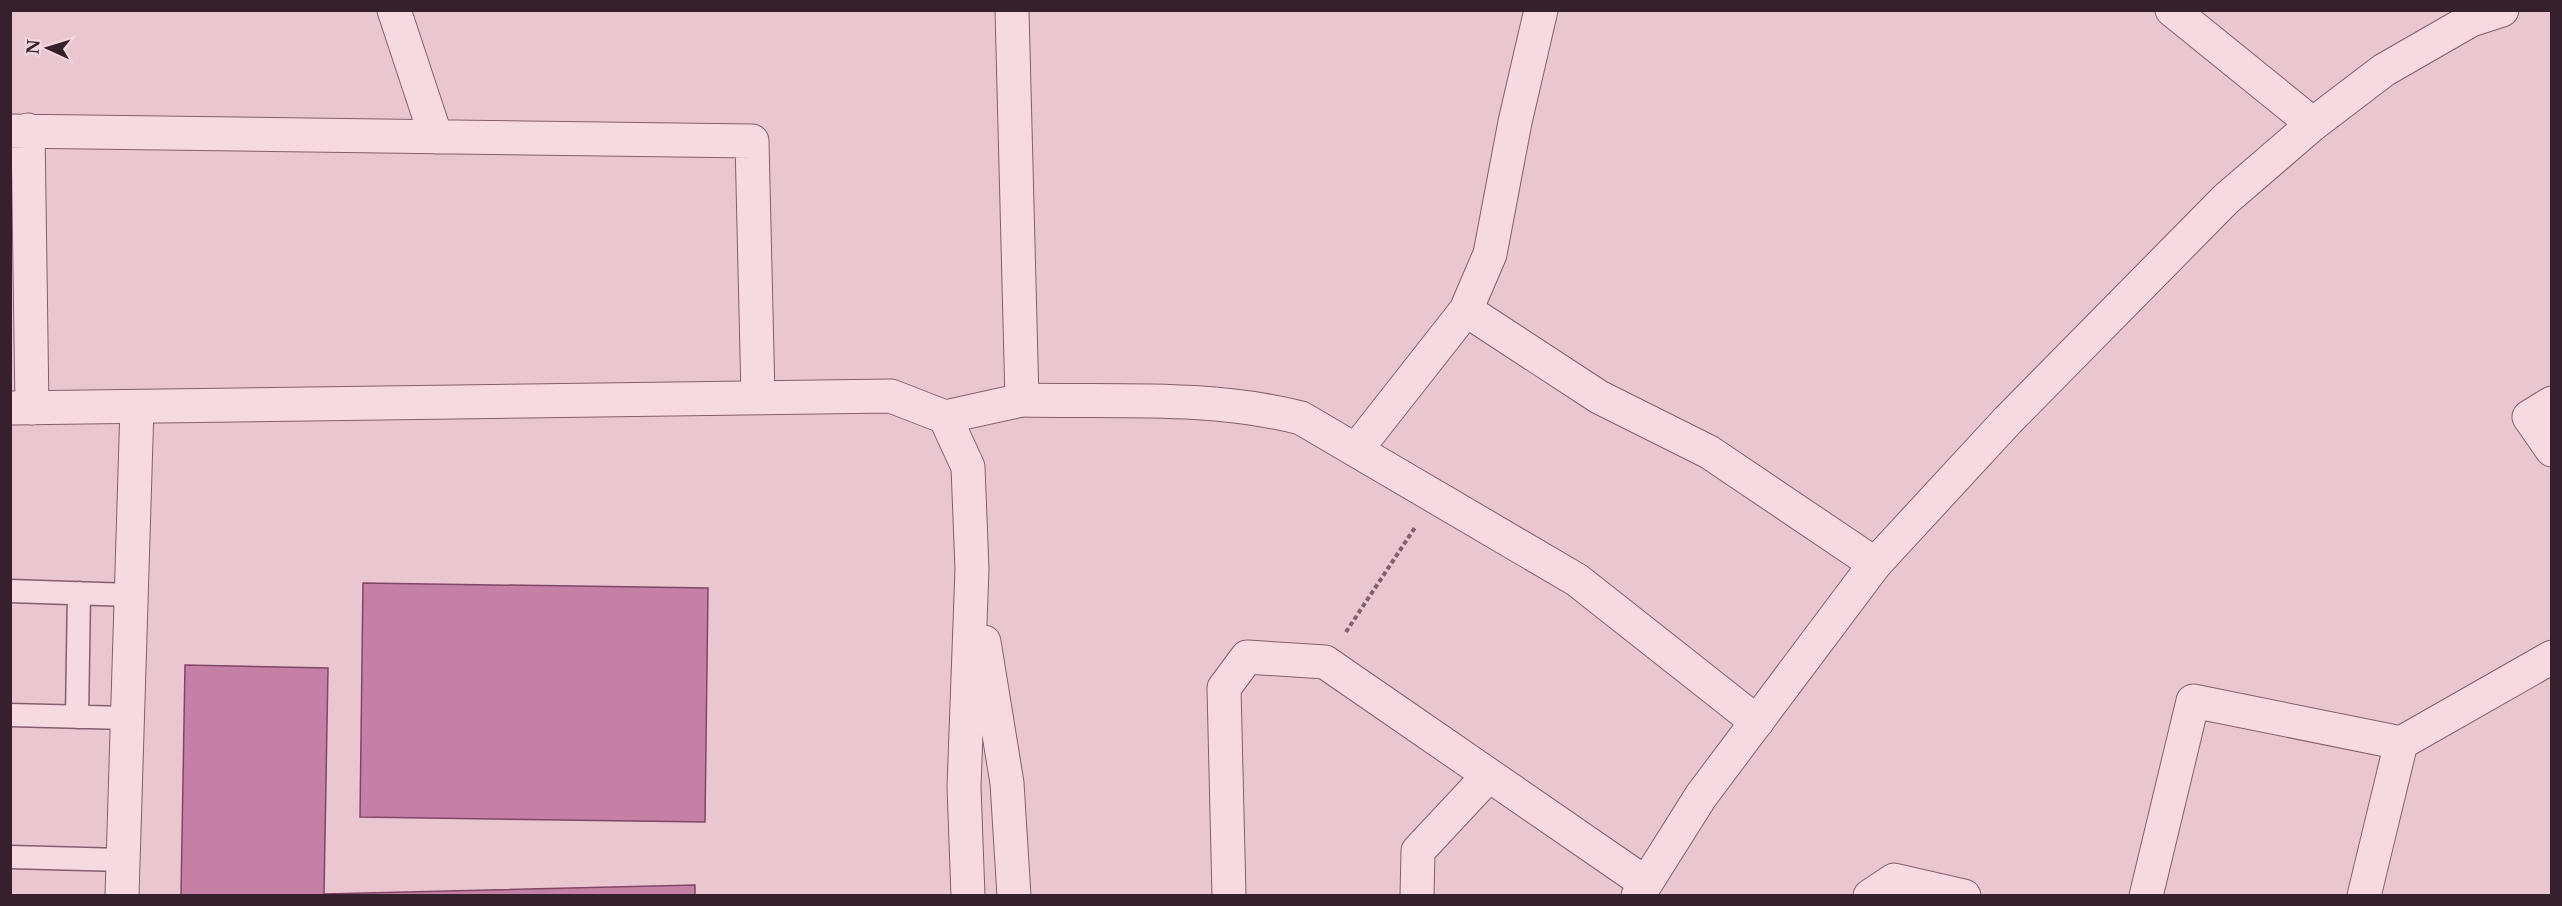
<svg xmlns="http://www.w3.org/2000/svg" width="2562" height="906" font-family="'Libre Baskerville',serif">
<rect width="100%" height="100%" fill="#eac7d0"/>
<!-- building -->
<path fill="#c580a5" stroke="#814667" stroke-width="1.5" d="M363 583 708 588 705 822 360 817Z
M185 665 328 668 324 894 695 885V896H181Z"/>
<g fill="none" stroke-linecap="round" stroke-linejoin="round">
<defs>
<path id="service" d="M10 591 131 595
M10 715 127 718
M77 717 79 593
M10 857 123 860"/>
<path id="minor" d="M394 10 436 137
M2172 10 2313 124
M28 130 32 408
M10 131 752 141 758 397
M1466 310 1599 397 1709 452 1875 564
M1022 400C1114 402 1211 395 1301 418L1577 580 1757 722
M2552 403 2529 417 2552 450
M1356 450 1466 310 1490 254 1515 122 1541 10
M122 896 137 407
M1229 896 1224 688 1247 657 1325 662 1644 882
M1417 896 1418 851 1489 775
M1870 896 1894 880 1964 896
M2146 896 2193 701 2401 743 2552 657
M2364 896 2401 743"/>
<path id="tertiary" d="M10 408 891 396 945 417
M984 642 1007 783 1014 896
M968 896 964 787 972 569 968 467 945 417 1022 400 1012 10
M1638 896 1701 796 1875 564 2008 420 2226 199 2313 124 2384 70 2471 20 2502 10"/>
</defs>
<!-- service casing -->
<use href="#service" stroke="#845e6e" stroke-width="25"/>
<!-- minor casing -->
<use href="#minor" stroke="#845e6e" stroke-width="35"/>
<!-- tertiary casing -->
<use href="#tertiary" stroke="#845e6e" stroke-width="35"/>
<!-- path -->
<path stroke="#845e6e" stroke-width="4" stroke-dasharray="4.5 3" stroke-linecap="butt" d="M1346 632 1416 526"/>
<!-- service -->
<use href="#service" stroke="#f6d9e1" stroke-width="22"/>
<!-- minor -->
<use href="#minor" stroke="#f6d9e1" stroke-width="33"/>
<!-- tertiary -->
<use href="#tertiary" stroke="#f6d9e1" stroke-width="33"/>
</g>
<!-- border -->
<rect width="2562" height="906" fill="none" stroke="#36202b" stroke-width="24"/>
<!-- north arrow -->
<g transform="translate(48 48) rotate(274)" stroke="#f2d6dd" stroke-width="4.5" paint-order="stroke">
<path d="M0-4.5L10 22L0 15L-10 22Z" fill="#36202b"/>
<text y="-9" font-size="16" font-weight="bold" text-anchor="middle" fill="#36202b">N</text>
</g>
</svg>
